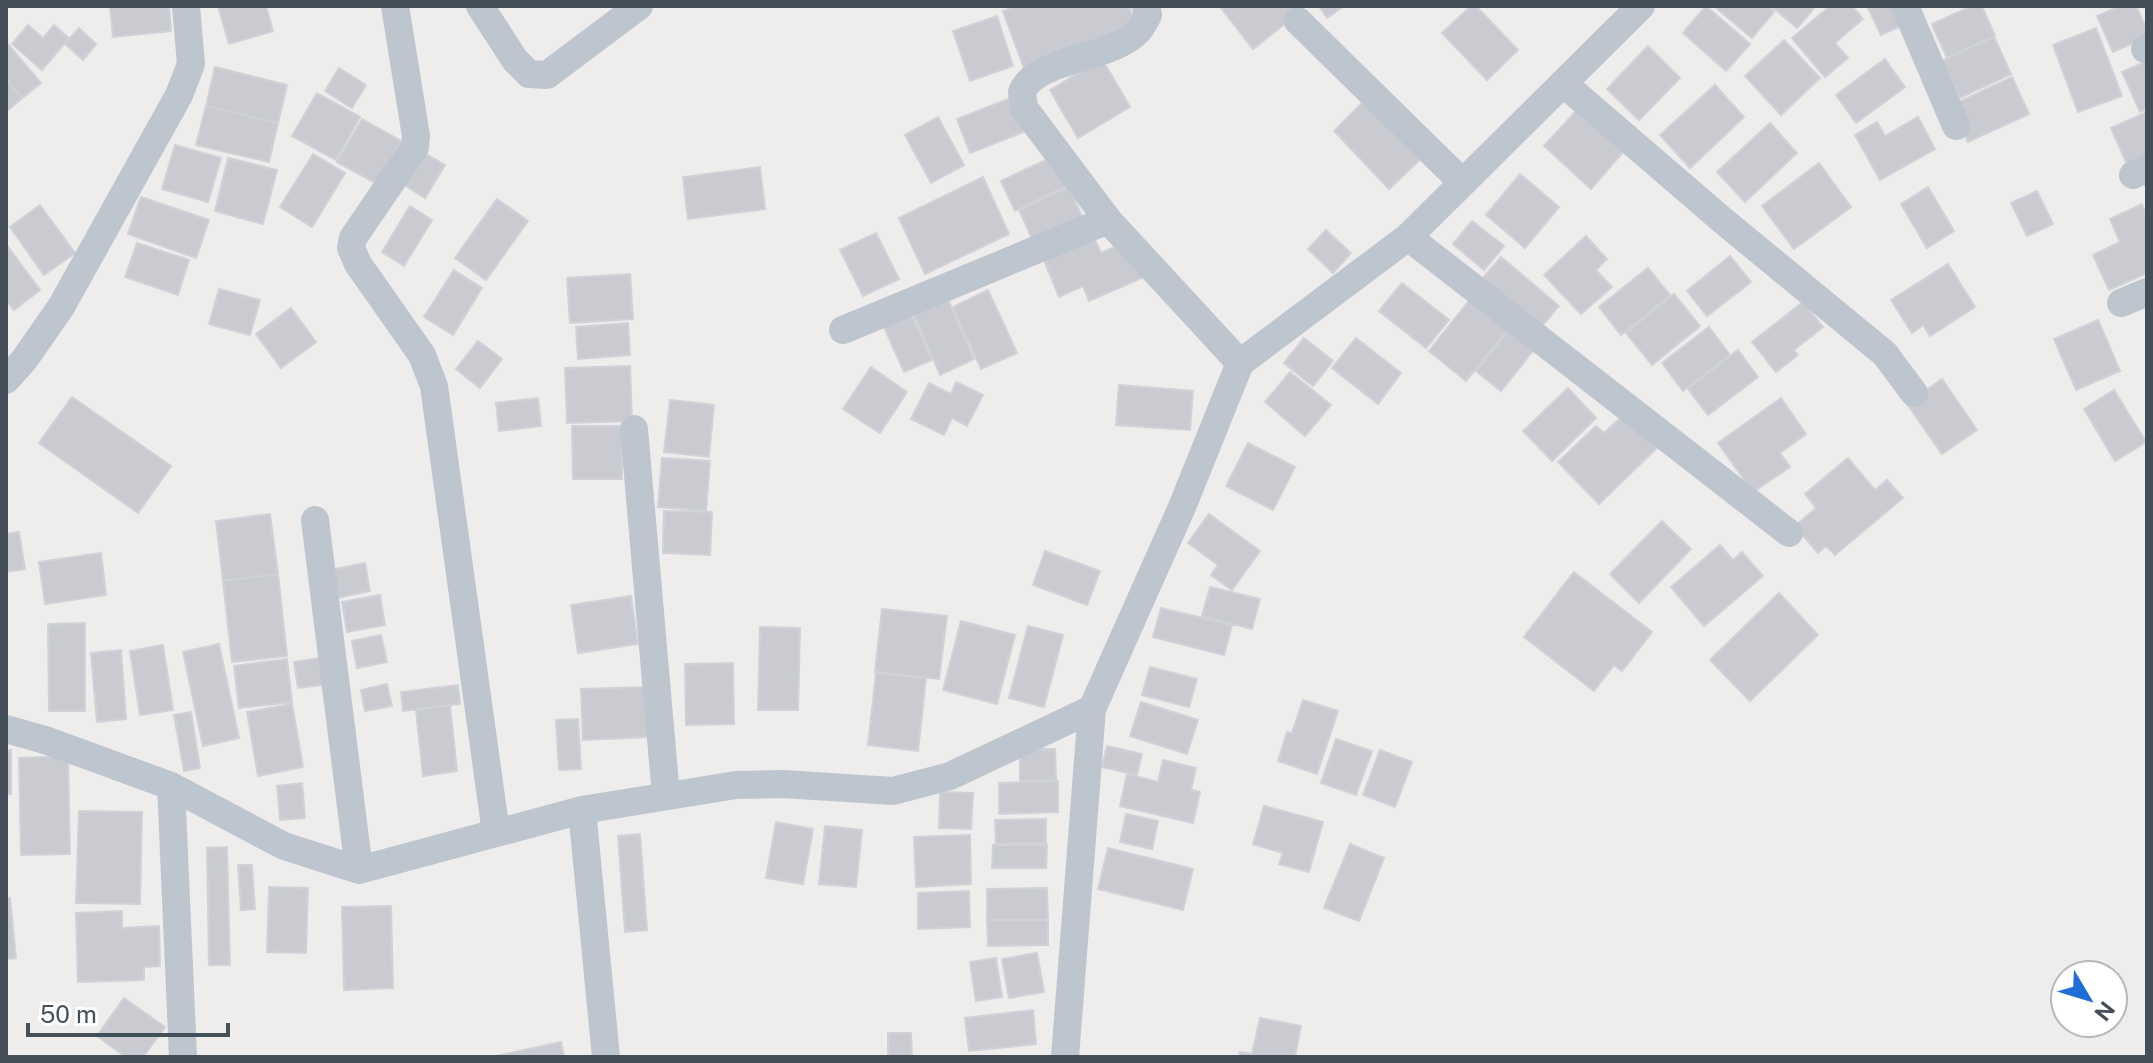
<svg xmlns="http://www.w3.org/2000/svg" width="2153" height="1063" font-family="'Public Sans',sans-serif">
<rect width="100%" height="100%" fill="#efecec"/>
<!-- building -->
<path fill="#c9cbd1" stroke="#d0d2d8" stroke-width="2" d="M110 6H169L171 31 113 37Z
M218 6H266L273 31 229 44Z
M1016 6H1129L1136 25 1024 68 1003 11Z
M1224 6H1297L1301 11 1253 49 1221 8Z
M1319 6H1344L1327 18Z
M1471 6H1476L1518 50 1487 80 1442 33Z
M1706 6 1750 44 1726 71 1683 33Z
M1714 6H1768L1774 12 1752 38Z
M1771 6H1816L1797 28Z
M1830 6H1852L1863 19 1835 43 1848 58 1825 77 1792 38Z
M1867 6H1900L1908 23 1881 35Z
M1972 6H1982L1995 36 1947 58 1932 24Z
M2120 6H2136L2147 30V37L2113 52 2097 16Z
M997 16 1013 66 970 81 953 31Z
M28 25 43 38 54 25 69 38 42 70 12 44Z
M79 28 96 44 83 60 65 44Z
M2096 28 2122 96 2078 112 2053 45Z
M1994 37 2011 74 1960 98 1942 61Z
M1784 40 1820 78 1781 115 1745 76Z
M6 42 41 83 22 98 6 78Z
M1648 46 1680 78 1639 120 1607 89Z
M1102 59 1130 107 1078 138 1050 90Z
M1885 59 1905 87 1856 123 1836 95Z
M2147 61V109L2140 112 2122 72Z
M215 67 287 85 278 123 206 106Z
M339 68 366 85 352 108 325 91Z
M2012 77 2029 114 1968 142 1950 106Z
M6 78 22 98 7 111 6 109Z
M1715 85 1744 117 1690 168 1660 135Z
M317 93 360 117 336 160 292 136Z
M1013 97 1026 131 970 153 957 119Z
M1367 98 1423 157 1389 189 1334 131Z
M206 106 278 123 269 162 196 145Z
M1577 110 1623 152 1591 189 1544 146Z
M2147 112V159L2128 167 2111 128Z
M938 117 964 165 931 183 905 135Z
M1918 117 1935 149 1880 180 1855 135 1877 122 1885 136Z
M362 119 401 141 377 184 337 162Z
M1770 123 1797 153 1745 202 1717 172Z
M175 145 221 158 208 202 162 189Z
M423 152 445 165 425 198 403 184Z
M313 154 345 173 312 227 280 207Z
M1052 157 1066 186 1015 211 1001 181Z
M228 158 277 170 263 224 215 211Z
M1819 163 1851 207 1794 249 1762 206Z
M760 167 765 209 688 219 683 177Z
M1520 174 1559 207 1525 248 1486 215Z
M983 177 1009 234 925 274 899 218Z
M1068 187 1083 218 1033 241 1019 210Z
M1928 187 1954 231 1927 248 1901 204Z
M2037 191 2053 224 2027 236 2011 203Z
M141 197 209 220 196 258 128 234Z
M497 199 528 221 486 280 455 258Z
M2142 204 2147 216V273L2109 290 2093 255 2120 242 2110 219Z
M40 205 75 253 44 275 10 227Z
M410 206 432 220 404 266 382 252Z
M1472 221 1504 246 1484 270 1453 244Z
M1326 230 1351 253 1333 273 1308 249Z
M876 233 899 279 863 296 840 250Z
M1092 234 1101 253 1126 242 1142 278 1089 301 1083 286 1059 297 1042 255Z
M1586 236 1607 259 1596 270 1612 287 1581 314 1544 275Z
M137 243 189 260 178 295 125 277Z
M6 244 40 290 14 310 6 300Z
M1730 256 1751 282 1707 316 1687 291Z
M1501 257 1559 306 1535 334 1477 285Z
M1948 264 1975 307 1930 336 1923 325 1912 333 1891 300Z
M1648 268 1670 295 1621 335 1599 307Z
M454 270 482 288 453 335 424 317Z
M630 274 633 319 570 323 567 278Z
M1402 283 1449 320 1426 348 1379 311Z
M219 289 260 300 250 335 209 324Z
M988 290 1017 353 981 369 953 307Z
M1674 294 1700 326 1652 365 1626 333Z
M1472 297 1510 327 1466 381 1429 351Z
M948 300 974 359 940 375 914 315Z
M1803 302 1823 327 1794 350 1798 355 1776 372 1752 342Z
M291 308 316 342 281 368 256 334Z
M911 314 932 360 904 372 884 327Z
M2098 320 2120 371 2076 390 2054 339Z
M628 323 630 355 578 359 576 327Z
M1709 327 1730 355 1683 391 1662 363Z
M1511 328 1536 347 1501 391 1476 371Z
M1304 338 1333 361 1313 386 1284 363Z
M1356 338 1401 373 1378 404 1332 368Z
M478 341 502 359 480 388 456 369Z
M1738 350 1758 377 1708 415 1688 389Z
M630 366 632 421 567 423 565 368Z
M871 367 907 392 880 433 843 409Z
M1290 372 1331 405 1305 436 1265 402Z
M1942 379 1977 430 1942 454 1907 404Z
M956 382 983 395 967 426 952 418 944 435 911 419 929 383 951 394Z
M1119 385 1193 391 1190 430 1116 425Z
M1568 388 1596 418 1552 461 1523 431Z
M2114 390 2146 442 2115 461 2084 409Z
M72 397 171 466 138 513 39 443Z
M538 398 541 426 499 431 496 403Z
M1781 398 1806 434 1780 453 1790 467 1753 492 1718 443Z
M670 400 714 405 709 457 664 452Z
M1628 411 1660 445 1599 504 1558 462 1596 426 1604 433Z
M572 426H622V479H573Z
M1248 443 1295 467 1273 510 1226 486Z
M662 458 710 461 706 511 658 507Z
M1848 458 1875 490 1887 480 1903 498 1835 555 1826 546 1818 553 1795 526 1816 508 1805 494Z
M664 511 712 512 710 555 663 553Z
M270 514 278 574 223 581 216 521Z
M1209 514 1260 551 1232 590 1211 575 1218 565 1188 543Z
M1662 521 1691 549 1639 603 1610 574Z
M19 532 25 569 6 572V534Z
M1720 545 1733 560 1742 552 1763 576 1704 626 1671 587Z
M1045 551 1100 571 1087 605 1033 585Z
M101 553 106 595 45 604 39 562Z
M365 563 370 591 337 598 331 570Z
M1574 572 1652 632 1622 671 1614 665 1594 691 1524 637Z
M278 574 287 656 232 662 223 581Z
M1210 587 1260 599 1252 629 1202 616Z
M1779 593 1818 635 1750 701 1710 660Z
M380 595 385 625 347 632 342 602Z
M631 596 638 644 578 653 571 605Z
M1161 608 1232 625 1224 655 1153 637Z
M882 609 947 616 939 679 875 672Z
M961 621 1015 635 997 704 943 690Z
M85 623V711H49L48 624Z
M1028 626 1063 635 1044 707 1009 698Z
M760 627 800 628 798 710H758Z
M381 635 387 662 357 668 352 641Z
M219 644 239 738 203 746 183 652Z
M163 645 173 710 140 715 130 651Z
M121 650 126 719 97 722 91 653Z
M320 658 323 685 298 688 294 662Z
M287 659 292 702 239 708 234 666Z
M733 663 734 724 686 725 685 664Z
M1150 667 1197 679 1189 707 1142 695Z
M876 673 926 678 918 751 868 745Z
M387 684 392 706 365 711 361 690Z
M458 685 460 704 403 711 401 692Z
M648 687 650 737 583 740 581 689Z
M1303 700 1338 711 1317 774 1278 761 1287 732 1292 733Z
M1141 702 1198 720 1187 754 1130 736Z
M292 704 303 767 258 776 247 712Z
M450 705 457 771 423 776 416 710Z
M191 712 200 768 184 771 174 715Z
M578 719 581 769 559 770 556 720Z
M1336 739 1372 751 1356 795 1321 783Z
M1107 746 1142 754 1137 775 1102 767Z
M1020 749H1055L1056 780 1020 781Z
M6 750H11V794H6Z
M1380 750 1412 762 1395 807 1363 795Z
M68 756 70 854 21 855 19 758Z
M1163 760 1196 768 1191 790 1200 792 1193 823 1120 806 1127 774 1158 782Z
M1058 781V812L999 814V783Z
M302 783 305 818 280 820 277 786Z
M940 792 973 793 971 829 939 828Z
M1264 806 1323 822 1309 872 1279 864 1283 853 1253 844Z
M79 811 142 812 140 904 76 903Z
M1126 814 1158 821 1152 849 1120 842Z
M1046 819V843L996 844 995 820Z
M776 822 813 829 803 884 766 878Z
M825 826 862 830 856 887 819 884Z
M640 834 647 930 625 932 618 836Z
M970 835 971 884 916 887 914 837Z
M1350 844 1384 858 1359 921 1324 908Z
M993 845H1047L1046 868H992Z
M227 847 230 965H209L207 848Z
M1108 848 1193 869 1183 910 1098 889Z
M238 865H252L255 909 241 910Z
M269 887 308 888 306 953 267 952Z
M1047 888 1048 920H987V889Z
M969 891 970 927 918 929V893Z
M10 898 16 958 6 959V899Z
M391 906 393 988 344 990 342 907Z
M122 911V928L159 926 160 966 144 967V980L78 982 76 913Z
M987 920H1048V945L988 946Z
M1037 953 1044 992 1009 998 1002 959Z
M996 958 1002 997 976 1001 970 962Z
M124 998 165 1027 143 1057H126L97 1036Z
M1033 1010 1036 1044 969 1051 965 1018Z
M1260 1018 1301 1026 1295 1057H1239L1240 1052 1252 1054Z
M888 1033H911L912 1057H888Z
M561 1042 564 1057H492Z"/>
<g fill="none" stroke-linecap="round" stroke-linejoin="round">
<!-- street -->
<path stroke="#bdc6ce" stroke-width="28" d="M395 6 416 136 415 147 353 238 351 248 358 264 422 355 434 386 496 833
M480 6 515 60 529 74 547 75 639 6
M1146 6 1148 15C1145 20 1142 27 1138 31 1113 59 1035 58 1022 92L1024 108 1108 220 1240 363
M1905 6 1956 126
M1298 21 1461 181
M2145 49 2147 48
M1563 83 1721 219 1885 354 1914 393
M2133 175 2147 169
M1408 237 1789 533
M2121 303 2147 292
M843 330 1108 220
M6 380 24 360 61 307 179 95 191 64 186 6
M634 429 666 796
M315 520 359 870
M6 729 45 740 171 786 284 846 359 870 582 810 736 785 783 784 893 791 950 776 1092 709
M171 786 183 1057
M582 810 606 1057
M1065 1057 1092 709 1182 507 1240 363 1408 237 1641 6"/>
</g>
<!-- border -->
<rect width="2153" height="1063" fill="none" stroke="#454f59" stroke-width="16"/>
<!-- north arrow -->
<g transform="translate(2089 999) rotate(128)"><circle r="38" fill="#ffffff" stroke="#b5b9bd" stroke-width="2"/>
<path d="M0-6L14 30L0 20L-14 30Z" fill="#1f6dd6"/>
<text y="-12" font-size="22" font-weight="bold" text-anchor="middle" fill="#454f59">N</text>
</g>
<!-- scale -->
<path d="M28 1023v12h200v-12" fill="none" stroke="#454f59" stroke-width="4"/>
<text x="40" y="1023" font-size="24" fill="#454f59" stroke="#ffffff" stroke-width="6" paint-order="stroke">50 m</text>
</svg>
